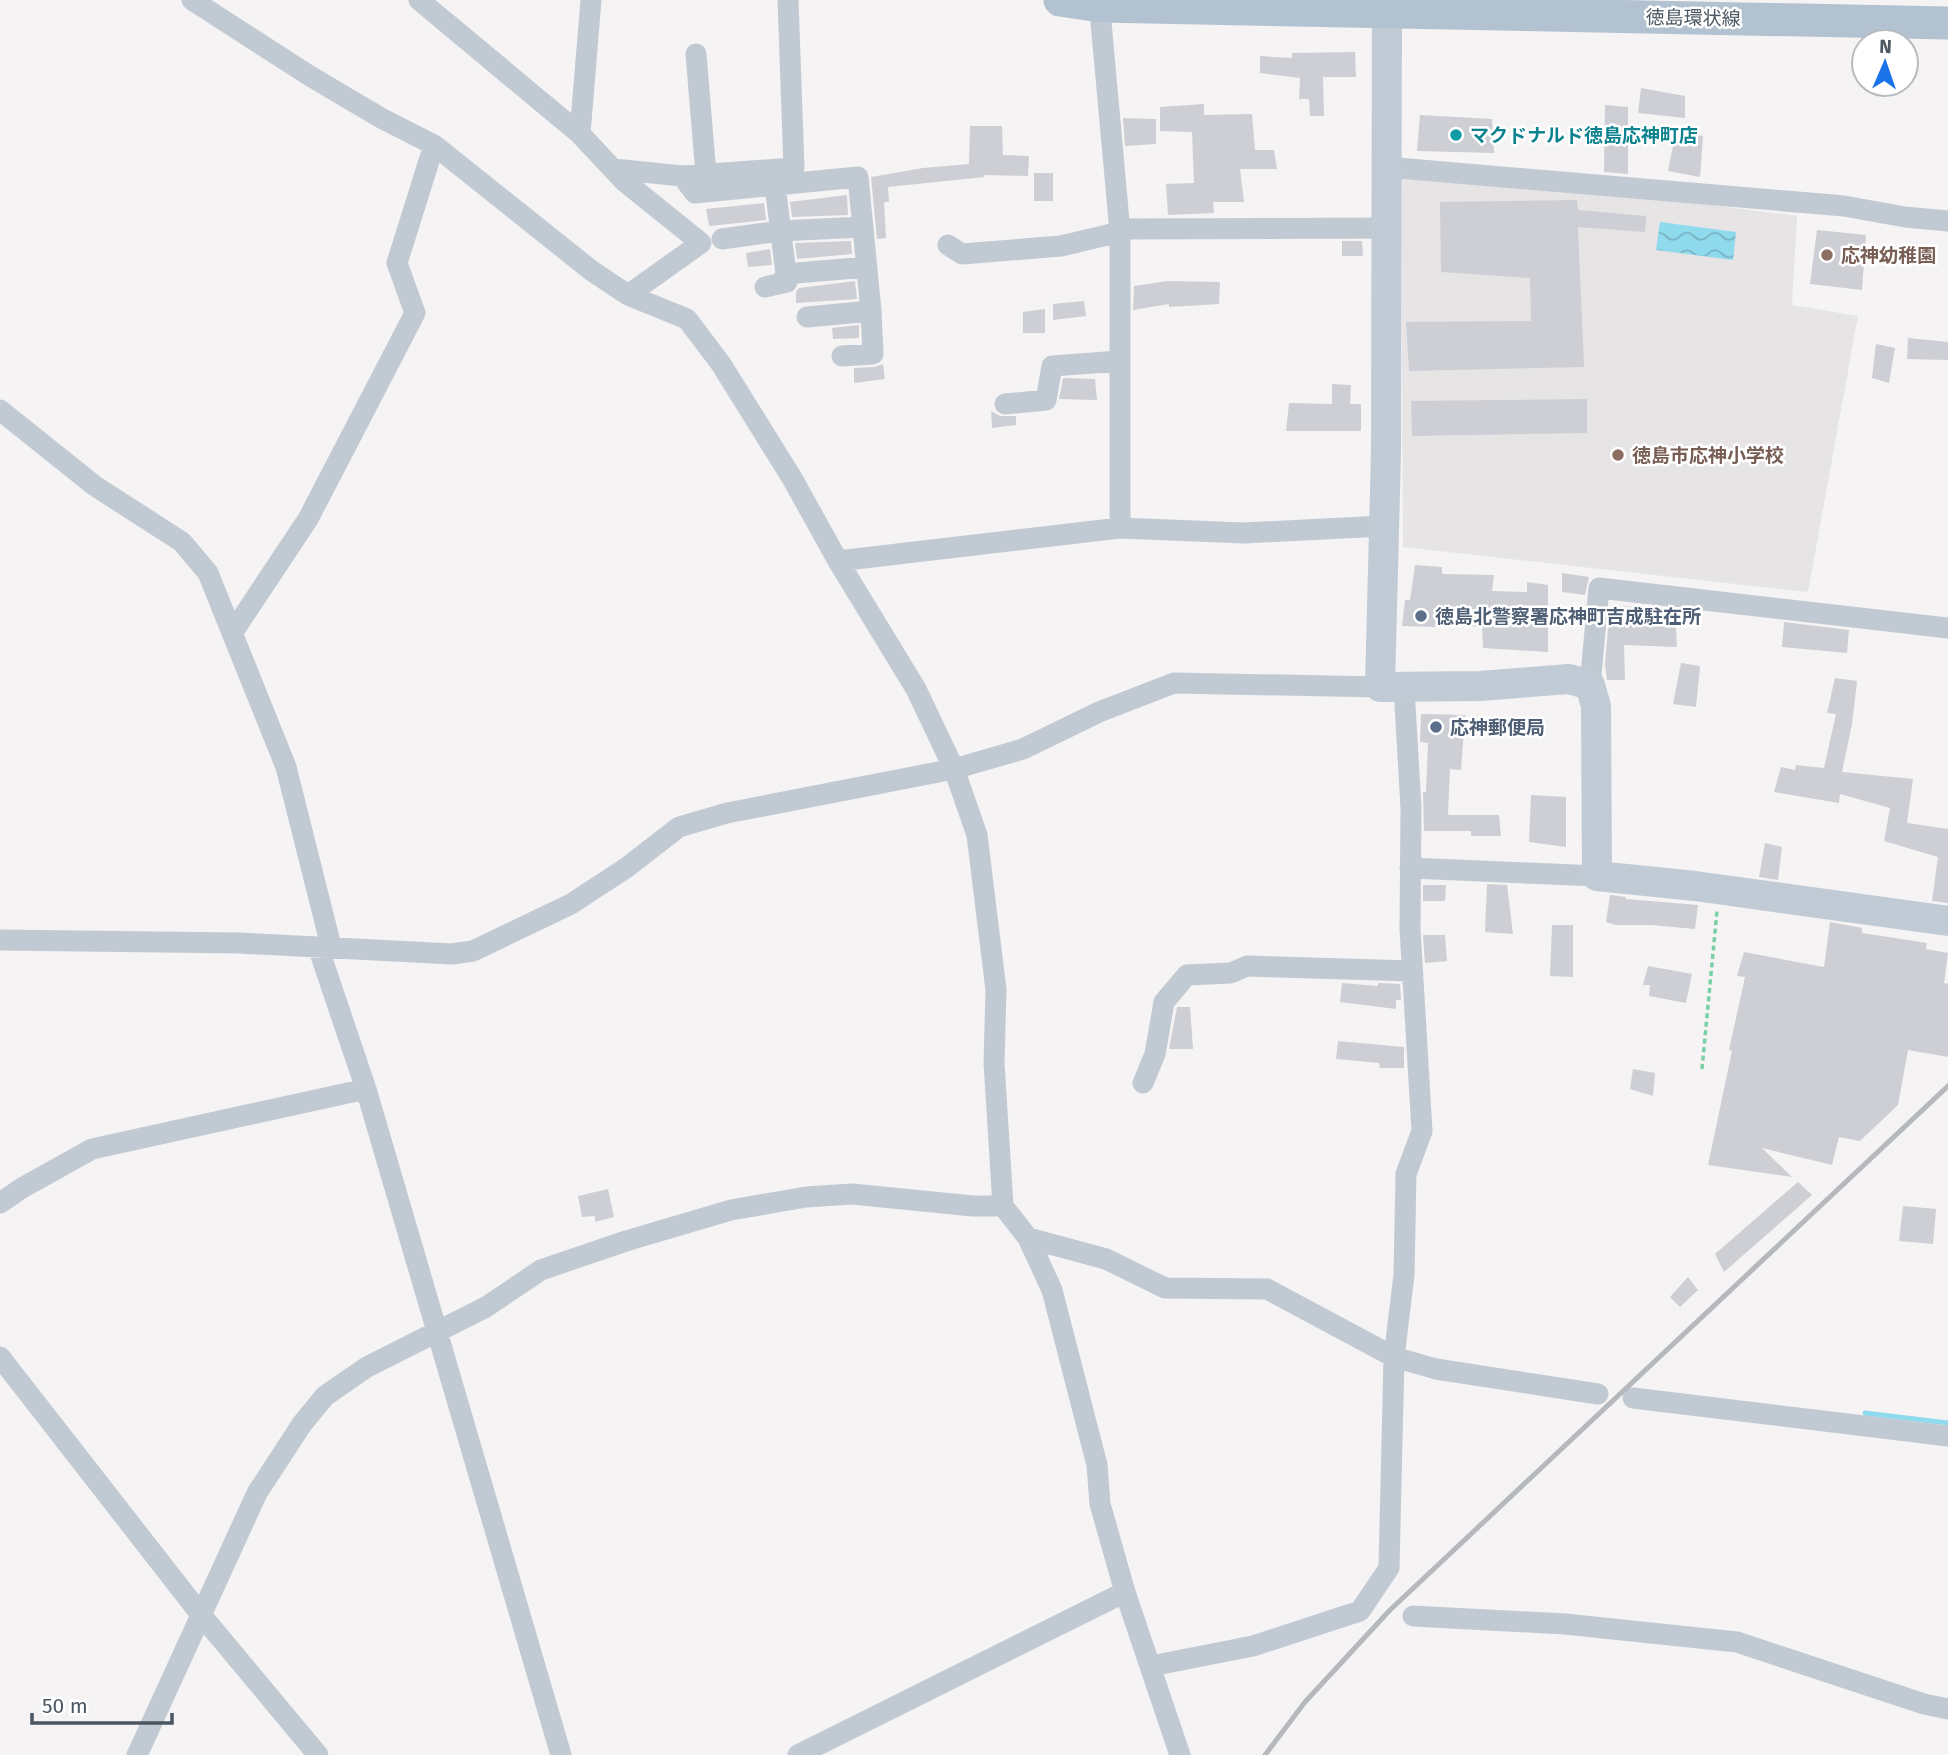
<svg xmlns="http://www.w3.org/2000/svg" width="1948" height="1755" font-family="'Fira Sans','Noto Sans JP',sans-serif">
<defs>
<pattern id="water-waves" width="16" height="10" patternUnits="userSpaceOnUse" patternTransform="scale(1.75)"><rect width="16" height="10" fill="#90daee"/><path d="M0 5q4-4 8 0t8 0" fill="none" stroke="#78b4c4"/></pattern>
</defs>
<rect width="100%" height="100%" fill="#f5f3f3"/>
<!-- education -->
<path fill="#e6e4e5" d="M1401 179 1586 189 1797 216 1792 305 1858 316 1808 592 1403 547Z"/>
<!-- water -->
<path fill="url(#water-waves)" d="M1660 222 1736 232 1733 260 1656 250Z"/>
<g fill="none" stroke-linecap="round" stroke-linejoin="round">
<!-- stream -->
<path stroke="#90daee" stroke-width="5" d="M1865 1413 1948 1423"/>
</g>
<!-- building -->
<path fill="#cdcfd5" d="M1355 52 1356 77H1323L1324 116H1310L1309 99H1299L1300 78 1260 73V56L1292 58V53Z
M1641 88 1685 96V118L1638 113Z
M1204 104V115L1252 114 1255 150H1274L1277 169H1240L1244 202H1213L1214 213 1168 215 1166 184 1194 183 1192 132 1160 131V107Z
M1605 105 1628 107V174L1604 172Z
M1420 115 1492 119 1494 153 1417 151Z
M1123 118 1156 119V144L1125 146Z
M970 126H1002L1003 155 1029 156 1028 176 984 175V177L888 187 889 202H884L886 238 877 239 871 177 923 168 969 164Z
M1676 131 1703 136 1700 177 1668 171Z
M1034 173H1053V201H1034Z
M847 195 848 215 792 217 790 202Z
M1577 200 1578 210 1646 216 1645 232 1578 227 1584 367 1409 371 1406 322 1531 321 1530 278 1441 272 1440 202Z
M764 203 766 220 709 226 706 209Z
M1817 230 1866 235 1862 290 1810 284Z
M851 241 852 254 797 259 795 243Z
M1342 241H1362L1363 256H1342Z
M770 249 772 265 748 267 746 253Z
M855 281 857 299 796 303V292L799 288Z
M1168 281 1220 282 1219 304 1169 307V304L1133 310 1134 286Z
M1084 301 1086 316 1053 320V304Z
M1045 309V333H1023V312Z
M859 325V338L833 339 832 328Z
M1908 338 1948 342V360L1907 359Z
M1876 344 1895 348 1889 383 1872 378Z
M883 364 885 379 854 383V368L874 367Z
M1063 378 1095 379 1097 400 1059 399Z
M1332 384 1351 385 1350 404H1361V431H1286L1289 403 1332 404Z
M1587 399V433L1412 436 1411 401Z
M991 411 1000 416H1016V425L992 428Z
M1415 565 1442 567V574L1494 575 1492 591 1527 592V582L1548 585V652L1483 648 1482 627 1437 624V627L1402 626 1405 600H1410Z
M1562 573 1589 577 1585 595 1562 592Z
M1622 606 1675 610 1677 647 1624 645 1625 680H1607L1605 664 1610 607Z
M1784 622 1849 630 1847 653 1782 647Z
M1681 663 1700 666 1696 707 1673 704Z
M1835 678 1857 681 1852 724 1842 772 1913 779 1907 823 1948 829V903L1932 901 1938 857 1884 841 1890 808 1840 794 1839 803 1774 792 1781 767 1795 770 1796 765 1824 768 1836 714 1827 713Z
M1421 714 1465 715 1461 770 1450 769 1448 815H1499L1501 836H1471V831H1424L1423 792H1426L1428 743 1420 742Z
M1531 795 1566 797V847L1529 842Z
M1765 843 1782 847 1778 880 1759 877Z
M1487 884 1507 885 1513 934 1485 932Z
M1423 885H1446L1445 901H1423Z
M1610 895 1626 897V899L1698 905 1695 929 1651 925H1616L1606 922Z
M1830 922 1862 928V933L1927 943 1926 949 1948 953 1944 983 1948 984V1057L1908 1050 1898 1105 1860 1141 1839 1137 1832 1165 1762 1148 1792 1177 1708 1165 1732 1051 1729 1050 1745 977 1737 976 1744 952 1824 967Z
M1552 925H1573V977L1550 976Z
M1423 935H1445L1447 961 1425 963Z
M1648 966 1692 974 1686 1003 1649 996 1650 985H1643Z
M1342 983 1378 986V983L1400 984 1401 1000H1396V1009L1340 1002Z
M1177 1007H1190L1193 1049H1169Z
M1338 1041 1404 1047V1068H1380L1379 1063 1336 1059Z
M1633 1069 1655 1073 1653 1096 1630 1089Z
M1798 1182 1812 1195 1724 1272 1715 1254Z
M608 1189 614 1217 595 1222V1216L582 1217 578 1196Z
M1903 1206 1936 1209 1933 1244 1899 1241Z
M1688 1277 1698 1290 1680 1307 1670 1297Z"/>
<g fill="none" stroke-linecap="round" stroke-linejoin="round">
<!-- path -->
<path stroke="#7ad0a6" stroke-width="3.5" stroke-dasharray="5 3.5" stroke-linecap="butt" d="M1702 1069 1717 911"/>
<!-- street -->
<path stroke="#c1cad2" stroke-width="21" d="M192 0 310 76 381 118 434 145 592 271 628 295 687 319 721 364 792 478 838 561 916 689 954 769 977 835 996 990 994 1063 1003 1206 1028 1238 1052 1290 1097 1465 1100 1504 1125 1592 1180 1755
M419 0 580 134 624 181 701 243 628 295
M1099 0 1120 232V528
M696 54 706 175
M580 134 591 0
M1386 167 1844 206 1905 217 1948 221
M614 169 682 176 794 168 788 0
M682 176 695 193 858 177 871 311 807 317
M1119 229 1386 228
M722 239 780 231 863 227
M948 245 962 254 1061 246 1120 232
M785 274 867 267
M765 287 787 282 775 185
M842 356 873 354 871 311
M1005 404 1046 400 1052 366 1120 361
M0 410 95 486 182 542 208 573 286 767 331 946
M838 561 1120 528 1244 533 1383 526
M233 632 308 519 415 313 397 263 434 145
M1590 685 1599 588 1948 628
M1404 687 1411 808 1410 929 1422 1131 1406 1174 1404 1275 1394 1357 1436 1369 1598 1394
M1410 868 1597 876
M0 940 239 943 452 954 473 951 571 904 626 868 679 827 727 813 954 769 1023 749 1099 712 1174 683 1380 687
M318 947 366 1089 561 1755
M1143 1083 1155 1054 1164 1002 1187 975 1231 973 1247 966 1412 971
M0 1203 22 1188 92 1149 366 1089
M1028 1238 1106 1259 1165 1288 1267 1289 1394 1357 1389 1568 1360 1611 1253 1646 1151 1666
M0 1357 202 1616 318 1755
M1633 1398 1948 1436
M1413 1616 1565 1624 1737 1642 1924 1704 1948 1709
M137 1755 257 1493 302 1424 325 1396 367 1367 486 1307 541 1270 626 1241 731 1210 806 1197 852 1194 973 1206H1003
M798 1755 1125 1592"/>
<!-- secondary -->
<path stroke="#c1cbd6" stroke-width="30" d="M1387 0 1386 452 1380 687 1480 686 1569 679 1590 685 1596 706 1597 876 1695 886 1948 921"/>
<!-- primary -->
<path stroke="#b3c2d1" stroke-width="33" d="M1060 0 1100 6 1948 23"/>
<!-- rail -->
<path stroke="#b5b8bd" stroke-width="5" d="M1265 1755 1305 1702 1390 1610 1948 1086"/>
</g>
<!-- markers -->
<circle fill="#0f9aa8" stroke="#fff" stroke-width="2.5" cx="1456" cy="135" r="7"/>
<g fill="#8d6e63" stroke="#fff" stroke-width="2.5">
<circle cx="1827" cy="255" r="7"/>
<circle cx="1618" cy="455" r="7"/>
</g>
<g fill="#5c6f8a" stroke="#fff" stroke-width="2.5">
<circle cx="1421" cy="616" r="7"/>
<circle cx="1436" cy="727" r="7"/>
</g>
<g text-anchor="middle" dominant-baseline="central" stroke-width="5" stroke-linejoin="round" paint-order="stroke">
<!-- street labels -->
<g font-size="19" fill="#4a5661" stroke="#fff">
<text transform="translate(1693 18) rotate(1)">徳島環状線</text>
</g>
<!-- culture labels -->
<g font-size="19" font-weight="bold" fill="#0d838f" stroke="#fff" text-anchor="start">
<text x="1470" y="135">マクドナルド徳島応神町店</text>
</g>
<!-- education labels -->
<g font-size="19" font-weight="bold" fill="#785e54" stroke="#fff" text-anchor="start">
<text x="1841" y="255">応神幼稚園</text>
<text x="1632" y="455">徳島市応神小学校</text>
</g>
<!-- service labels -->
<g font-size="19" font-weight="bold" fill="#4e5e75" stroke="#fff" text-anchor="start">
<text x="1435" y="616">徳島北警察署応神町吉成駐在所</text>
<text x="1450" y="727">応神郵便局</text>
</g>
</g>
<!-- north arrow -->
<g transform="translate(1885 63) rotate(2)"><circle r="33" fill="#ffffff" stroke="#b7bbc0" stroke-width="2"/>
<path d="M0-5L12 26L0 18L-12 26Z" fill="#1a73e8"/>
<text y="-10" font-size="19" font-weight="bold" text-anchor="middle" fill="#4a5661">N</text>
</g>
<!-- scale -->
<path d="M32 1713v10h140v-10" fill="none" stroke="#4a5661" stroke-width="3.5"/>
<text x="42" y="1713" font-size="21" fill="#4a5661" stroke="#ffffff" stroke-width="5" paint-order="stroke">50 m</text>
</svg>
